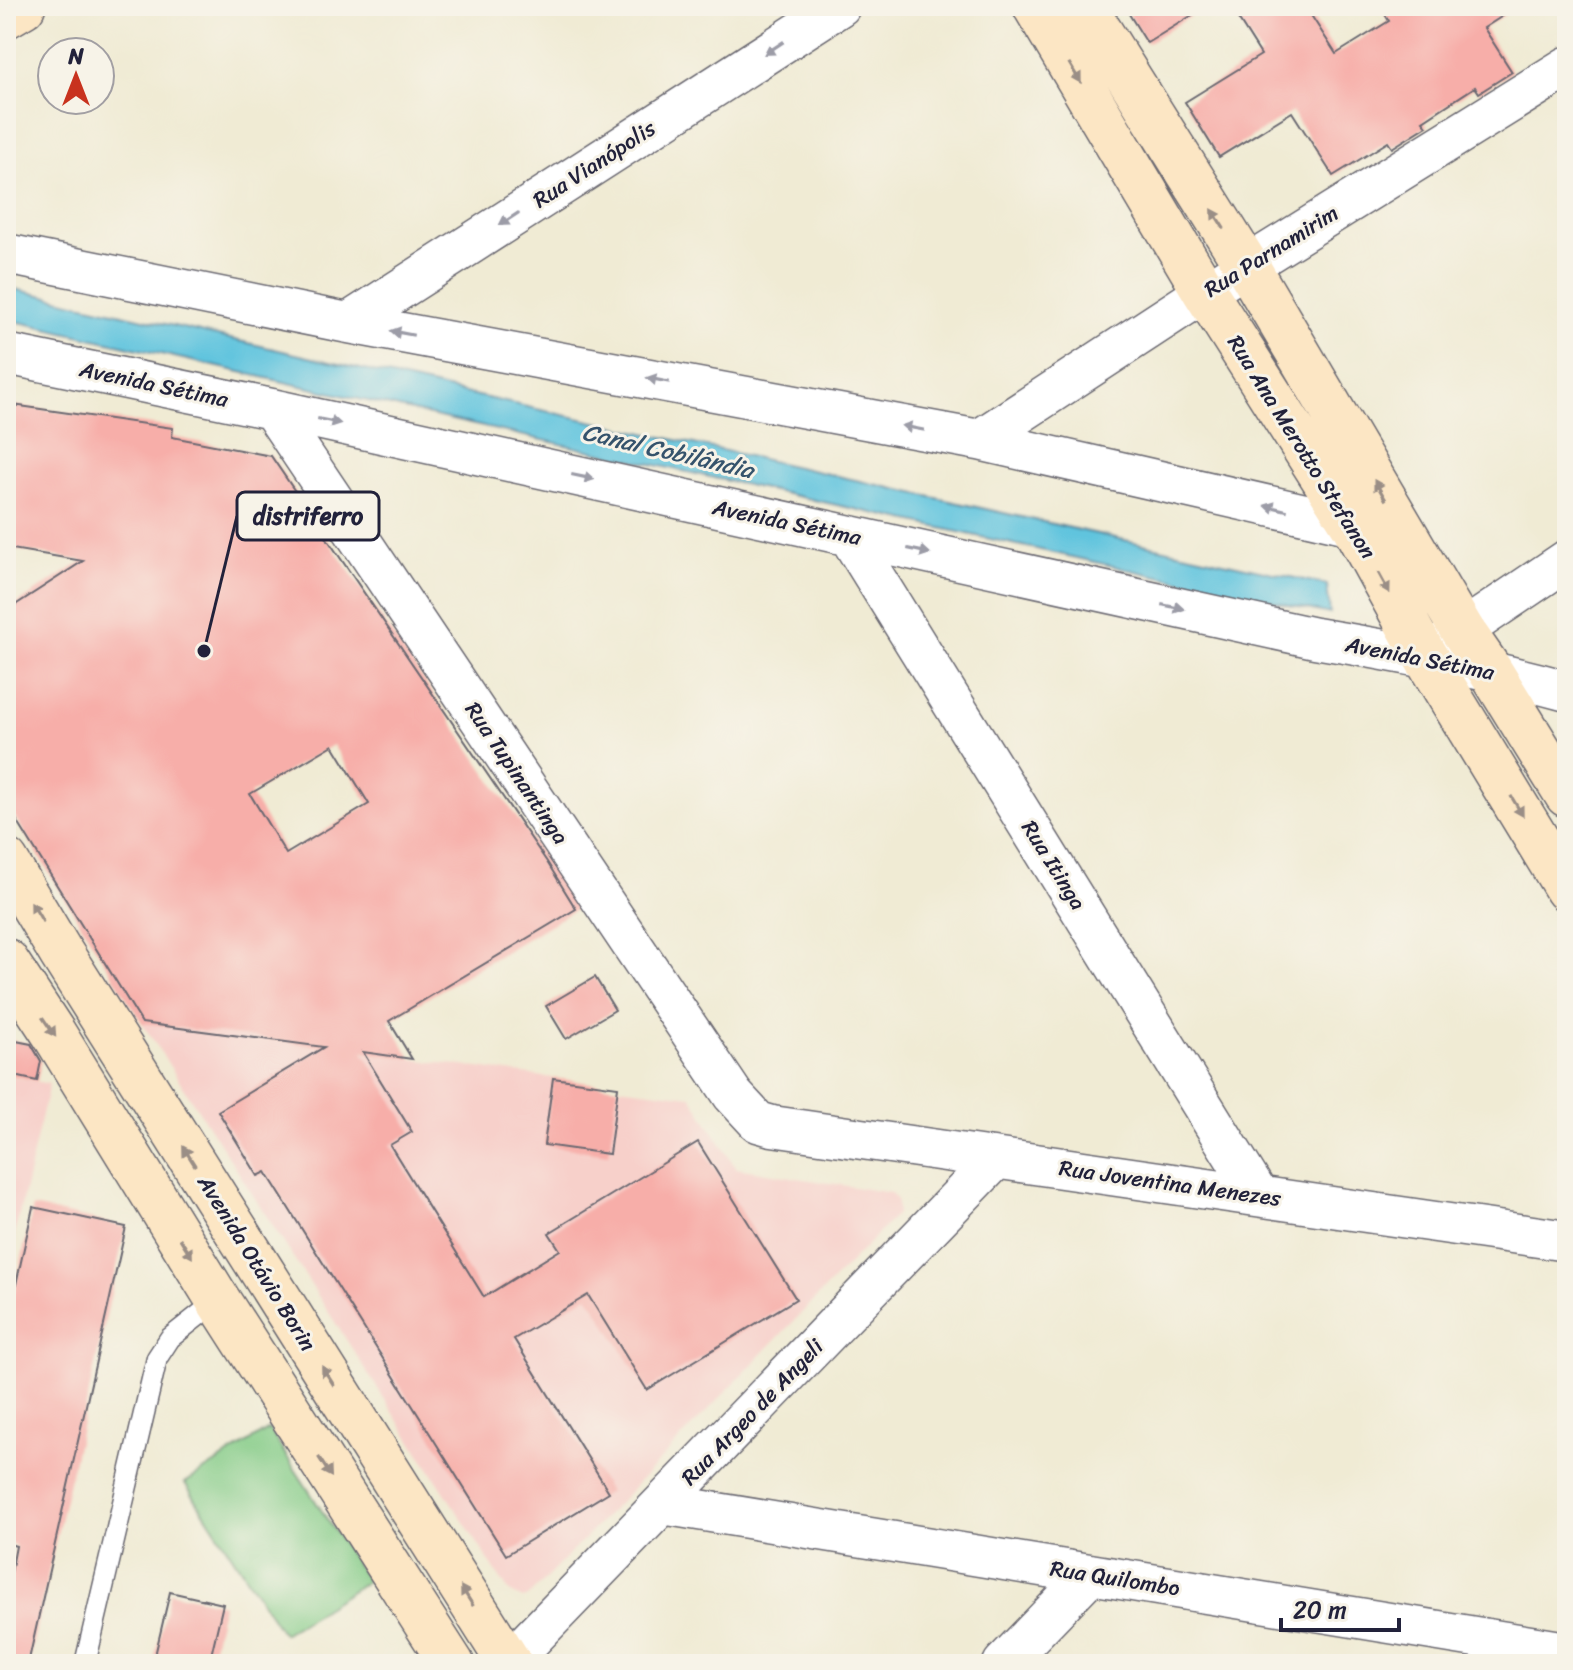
<svg xmlns="http://www.w3.org/2000/svg" width="1573" height="1670" font-family="Sriracha,sans-serif">
<rect width="100%" height="100%" fill="#f7f3e8"/>
<filter id="ink" filterUnits="userSpaceOnUse"><feTurbulence type="fractalNoise" baseFrequency=".0125" numOctaves="2"/><feDisplacementMap in="SourceGraphic" scale="16" xChannelSelector="R" yChannelSelector="G"/><feConvolveMatrix kernelMatrix="1 2 1 2 8 2 1 2 1" color-interpolation-filters="sRGB"/></filter>
<filter id="wash" filterUnits="userSpaceOnUse"><feTurbulence type="fractalNoise" baseFrequency=".006" numOctaves="4" result="noise"/><feDisplacementMap in="SourceGraphic" scale="32" xChannelSelector="R" yChannelSelector="G"/><feGaussianBlur stdDeviation="1.8" result="paint"/><feColorMatrix in="noise" values="0 0 0 0 0 0 0 0 0 0 0 0 0 0 0 0 0 1.4 0 .05"/><feComposite in="paint" operator="in"/></filter>
<g filter="url(#wash)">
<rect width="100%" height="100%" fill="#f0ebd4"/>
<!-- built -->
<path fill="#f7d0ca" d="M142 1023 553 1078 544 1145 609 1153 618 1087 691 1096 736 1168 891 1193 897 1200V1214L529 1596 523 1599 509 1592Z
M6 1075 49 1084 6 1271Z"/>
<!-- green -->
<path fill="#85cc88" stroke="#547762" stroke-width="2" d="M269 1429 367 1581 283 1634 185 1483Z"/>
<!-- water -->
<path fill="#60c4de" stroke="#41738c" stroke-width="2" d="M6 287 460 392 1327 585 1330 614 452 420 6 319Z"/>
<g id="blocks">
<!-- building -->
<path fill="#f7aea9" fill-rule="evenodd" d="M1124 6H1207L1147 43Z
M1230 6H1305L1336 54 1389 21 1380 6H1518L1484 28 1512 72 1479 93 1475 87 1423 121 1427 126 1392 148 1388 142 1333 176 1292 112 1219 157 1185 102 1261 55Z
M6 404 173 428 172 437 271 456 547 862 576 909 389 1021 412 1059 363 1052 412 1132 390 1145 484 1297 560 1250 549 1233 698 1142 796 1299 647 1390 588 1295 514 1339 609 1492 506 1555 266 1172 258 1176 218 1111 324 1047 142 1023 6 803V611L83 561 6 548ZM333 745 369 804 286 854 250 794Z
M595 977 615 1010 566 1039 546 1006Z
M6 1039 31 1044 41 1061 37 1081 6 1074Z
M553 1078 618 1087 609 1154 544 1145Z
M33 1207 126 1227 28 1664H6V1599L16 1546 6 1543V1330Z
M170 1592 223 1604 209 1664H153Z"/>
</g>
</g>
<g filter="url(#ink)">
<use href="#blocks" fill-opacity="0" stroke="#6a6871" stroke-width="2"/>
<g fill="none" stroke-linecap="round" stroke-linejoin="round">
<defs>
<path id="lane" d="M85 1664 157 1358 170 1338 218 1300"/>
<path id="street" d="M6 254 348 323 979 440 1353 525
M348 323 840 6
M6 354 272 409 1315 638C1400 652 1483 668 1567 691
M272 409 733 1095 758 1122 772 1126 1567 1241
M979 440 1205 292 1567 67
M849 536 1258 1195
M1435 649 1567 560
M662 1504 1567 1652
M507 1664 996 1159
M1003 1664 1090 1574"/>
<path id="secondary" d="M1035 6 1205 292 1353 525 1425 656 1567 889
M1084 6 1247 266 1462 630 1489 669 1567 795
M6 16 23 6
M6 861 61 953 510 1664
M6 961 54 1034 218 1300 452 1664"/>
</defs>
<!-- lane casing -->
<use href="#lane" stroke="#6a6871" stroke-width="23"/>
<!-- street casing -->
<use href="#street" stroke="#6a6871" stroke-width="43"/>
<!-- secondary casing -->
<use href="#secondary" stroke="#6a6871" stroke-width="47"/>
<!-- lane -->
<use href="#lane" stroke="#fff" stroke-width="20"/>
<!-- street -->
<use href="#street" stroke="#fff" stroke-width="40"/>
<!-- secondary -->
<use href="#secondary" stroke="#fce6c4" stroke-width="44"/>
</g>
<!-- one-way arrows -->
<defs><path id="oneway-solid" d="M-6-.8H1V-3.2L6.5 0L1 3.2V.8H-6Z" transform="scale(2)"/></defs>
<g fill="#9c9ca7">
<use href="#oneway-solid" transform="translate(774 48) rotate(147)"/>
<use href="#oneway-solid" transform="translate(509 219) rotate(147)"/>
<use href="#oneway-solid" transform="translate(402 333) rotate(-169)"/>
<use href="#oneway-solid" transform="translate(658 380) rotate(-169)"/>
<use href="#oneway-solid" transform="translate(329 421) rotate(12)"/>
<use href="#oneway-solid" transform="translate(913 428) rotate(-169)"/>
<use href="#oneway-solid" transform="translate(583 477) rotate(12)"/>
<use href="#oneway-solid" transform="translate(1276 508) rotate(-167)"/>
<use href="#oneway-solid" transform="translate(919 551) rotate(12)"/>
<use href="#oneway-solid" transform="translate(1173 607) rotate(12)"/>
</g>
<g fill="#9a8e86">
<use href="#oneway-solid" transform="translate(1075 73) rotate(59)"/>
<use href="#oneway-solid" transform="translate(1218 219) rotate(-122)"/>
<use href="#oneway-solid" transform="translate(1380 490) rotate(-120)"/>
<use href="#oneway-solid" transform="translate(1384 583) rotate(61)"/>
<use href="#oneway-solid" transform="translate(1517 806) rotate(59)"/>
<use href="#oneway-solid" transform="translate(37 912) rotate(-121)"/>
<use href="#oneway-solid" transform="translate(49 1027) rotate(56)"/>
<use href="#oneway-solid" transform="translate(189 1156) rotate(-122)"/>
<use href="#oneway-solid" transform="translate(186 1248) rotate(58)"/>
<use href="#oneway-solid" transform="translate(328 1376) rotate(-122)"/>
<use href="#oneway-solid" transform="translate(325 1467) rotate(57)"/>
<use href="#oneway-solid" transform="translate(467 1596) rotate(-122)"/>
</g>
</g>
<g text-anchor="middle" dominant-baseline="central" stroke-width="6" stroke-linejoin="round" paint-order="stroke">
<!-- street labels -->
<g font-size="22" fill="#22223b" stroke="#f7f3e8">
<text transform="translate(594 164) rotate(-33)">Rua Vianópolis</text>
<text transform="translate(1271 251) rotate(-32)">Rua Parnamirim</text>
<text transform="translate(154 384) rotate(12)">Avenida Sétima</text>
<text transform="translate(1302 447) rotate(58)">Rua Ana Merotto Stefanon</text>
<text transform="translate(787 522) rotate(12)">Avenida Sétima</text>
<text transform="translate(1420 658) rotate(11)">Avenida Sétima</text>
<text transform="translate(517 773) rotate(56)">Rua Tupinantinga</text>
<text transform="translate(1054 865) rotate(58)">Rua Itinga</text>
<text transform="translate(1170 1183) rotate(8)">Rua Joventina Menezes</text>
<text transform="translate(257 1263) rotate(58)">Avenida Otávio Borin</text>
<text transform="translate(752 1412) rotate(-46)">Rua Argeo de Angeli</text>
<text transform="translate(1115 1578) rotate(9)">Rua Quilombo</text>
</g>
<!-- water labels -->
<g font-size="24" font-style="italic" fill="#35536c" stroke="#f7f3e8">
<text transform="translate(668 451) rotate(13)">Canal Cobilândia</text>
</g>
</g>
<!-- callouts -->
<path fill="none" stroke="#22223b" stroke-width="3" d="M204 651L237 516"/>
<circle fill="#22223b" stroke="#f7f3e8" stroke-width="3" cx="204" cy="651" r="8"/>
<rect fill="#f7f3e8" stroke="#22223b" stroke-width="3" x="237" y="492" width="142" height="48" rx="8"/>
<g font-size="24" text-anchor="middle" font-weight="bold" fill="#22223b">
<text x="308" y="524">distriferro</text>
</g>
<!-- margin -->
<rect width="1573" height="1670" fill="none" stroke="#f7f3e8" stroke-width="32"/>
<!-- north arrow -->
<g transform="translate(76 76)"><circle r="38" fill="#f7f3e8" stroke="#a29fa3" stroke-width="2"/>
<path d="M0-6L14 30L0 20L-14 30Z" fill="#c8321e"/>
<text y="-12" font-size="22" font-weight="bold" text-anchor="middle" fill="#22223b">N</text>
</g>
<!-- scale -->
<path d="M1281 1618v12h118v-12" fill="none" stroke="#22223b" stroke-width="4"/>
<text x="1293" y="1618" font-size="24" fill="#22223b" stroke="#f7f3e8" stroke-width="6" paint-order="stroke">20 m</text>
</svg>
